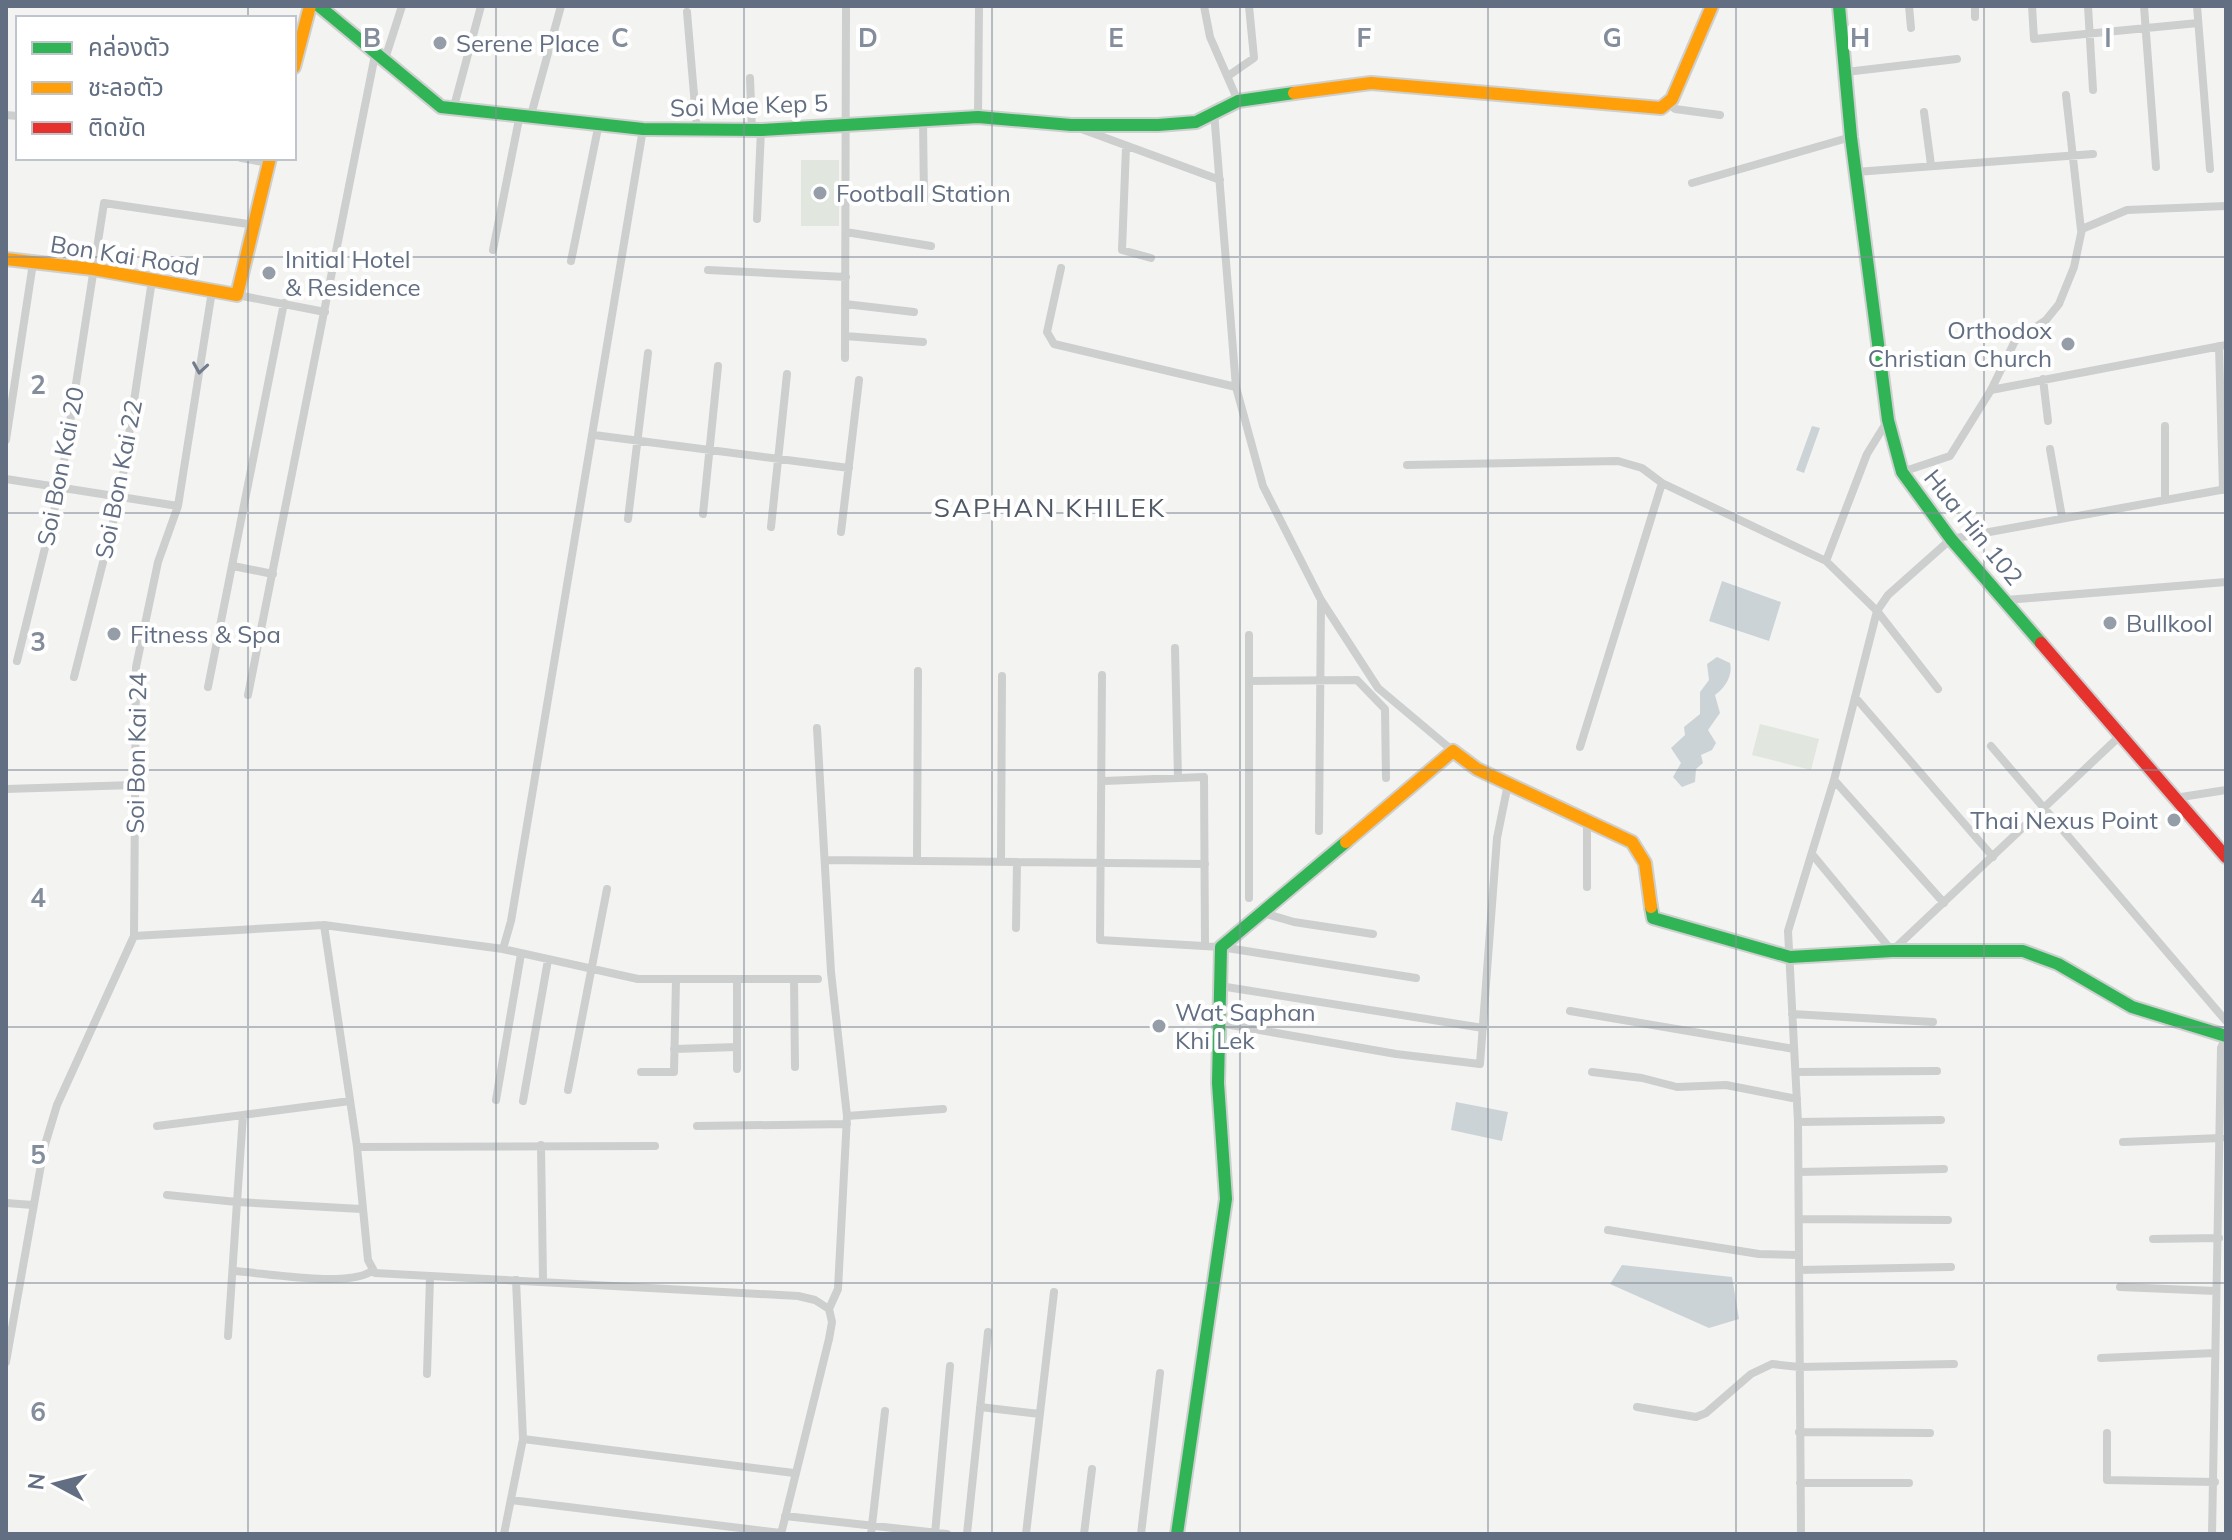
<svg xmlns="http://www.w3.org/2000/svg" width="2232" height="1540" font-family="Mulish,'Noto Sans Thai',sans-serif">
<rect width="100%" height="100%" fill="#f3f3f1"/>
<!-- green -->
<path fill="#e1e6df" d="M801 160H839V226H801Z
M1760 724 1819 739 1811 770 1752 755Z"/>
<!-- water -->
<path fill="#ccd3d7" d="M1812 426 1820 428 1804 473 1796 470Z
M1722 581 1781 602 1769 641 1709 621Z
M1717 657 1730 663C1733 676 1725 688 1715 695L1720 713 1708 730 1716 743 1712 750 1701 755 1703 763 1696 769 1695 782 1682 787 1673 777 1681 763 1671 748 1685 735 1684 727 1700 714V692L1709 680 1707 664Z
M1456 1102 1508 1112 1502 1141 1451 1130Z
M1622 1265 1732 1277 1739 1319 1709 1328 1610 1284Z"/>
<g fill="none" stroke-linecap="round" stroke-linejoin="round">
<defs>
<path id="fast" d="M319 6 441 107 643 129 761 130 978 117 1071 125H1158L1196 122 1238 101 1294 93
M1839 6 1851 137 1888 420 1902 472 1951 539 2041 643
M1651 907 1653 918 1790 957 1892 951H2023L2058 964 2132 1007 2226 1036
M1177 1534 1226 1199 1218 1083 1221 947 1346 842"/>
<path id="slow" d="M294 67 310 6
M1294 93 1371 83 1661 108 1672 99 1712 6
M6 259 93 269 237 295 270 158
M1346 842 1453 751 1477 769 1632 842 1645 863 1651 907"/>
<path id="jam" d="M2041 643 2226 857"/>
</defs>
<!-- fast casing -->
<use href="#fast" stroke="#ced0d0" stroke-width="16"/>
<!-- slow casing -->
<use href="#slow" stroke="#ced0d0" stroke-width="16"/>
<!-- jam casing -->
<use href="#jam" stroke="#ced0d0" stroke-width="16"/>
<!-- street -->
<path stroke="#cdcece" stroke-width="8" d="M1204 6 1210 37 1238 101
M1909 6 1911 28
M1975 6V17
M2032 6 2034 39 2198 23
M2088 6 2093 90
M2144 6 2156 167
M2197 6 2210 169
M687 12 697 130
M384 62 402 6
M1846 72 1957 59
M1228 76 1254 58 1249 6
M750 78 752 130
M2066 95 2081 230
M1668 103 1675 109 1720 115
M453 110 481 6
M1214 112 1236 387 1263 486 1321 600 1378 688 1453 751
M1924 112 1931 165
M6 115 18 116
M531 115 561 6
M978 117 979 6
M923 120 924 200
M1076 127 1220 180
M1126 147 1122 250 1151 258
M241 158 269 163
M1856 172 2093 154
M1692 183 1851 137
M757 219 761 130
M846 232 931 246
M493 250 520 114
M571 261 599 123
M1061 268 1047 332 1054 344 1236 387
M708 270 846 277
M237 295 325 312
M845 304 914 312
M845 336 923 342
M2219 346 2223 490
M845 358 846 6
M2043 379 2048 421
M1991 390 2226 345
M2165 426V499
M594 435 849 468
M6 440 33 263
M2050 449 2062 517
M1407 465 1618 461 1642 468 1662 483
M1902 472 1950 456 1991 390 2015 341 2046 320 2059 304 2074 267 2082 229 2127 210 2226 206
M6 479 178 506
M703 514 718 366
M628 519 648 353
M771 527 787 374
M841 532 859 380
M1826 561 1867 454 1888 420
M233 566 273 574
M2006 600 2226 582
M1175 648 1178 778
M17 661 60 487 104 203 255 225
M1102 675 1100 940 1221 947 1416 978
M74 677 120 495 152 280
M1249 681 1357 680 1385 709 1386 778
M208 687 284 303
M248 695 375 55
M1855 697 1993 857
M817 728 831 972 847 1116 838 1289 829 1309
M1991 746 2226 1021
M1580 747 1662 483 1826 561 1877 611 1938 689
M1834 780 1944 903
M1104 781 1204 777 1205 946
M6 789 134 785
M2175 798 2226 790
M1319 831 1321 601
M1812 854 1892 951 2121 735
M827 860 1205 864
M917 861 918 671
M1001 862 1002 676
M1587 887V820
M1249 898V635
M1263 913 1294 922 1373 934
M324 925 503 949 638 979H794L795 1067
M1016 928 1017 862
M134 936 324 925 357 1147 368 1260 375 1273 798 1296 815 1300 829 1309 832 1322 829 1339 781 1534
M503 949 511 921 643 129
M794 979H818
M1220 986 1483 1028
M1570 1011 1794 1049
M1792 1014 1933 1022
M1219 1023 1396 1054 1480 1064 1497 838 1508 784
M674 1049 737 1047
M737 1069V979
M641 1072H674L676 980
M1592 1072 1642 1078 1677 1087 1726 1085 1797 1099
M1796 1072 1937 1071
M568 1090 607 889
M496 1100 521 954
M350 1101 243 1115 237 1202 361 1209
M523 1101 548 960
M847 1116 943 1109
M1798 1122 1941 1120
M157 1126 243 1115
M697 1126 847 1124
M2123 1142 2221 1138
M541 1145 543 1280
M357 1147 655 1146
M1799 1172 1944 1169
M167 1195 237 1202 228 1336
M6 1203 33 1205
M1799 1219 1948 1220
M1608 1230 1759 1254 1798 1255
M2153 1239 2219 1238
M1799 1270 1951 1267
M234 1271C266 1273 348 1288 372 1271
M2120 1287 2216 1291
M2101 1358 2215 1353
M6 1362 44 1148 57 1105 134 936 136 667 158 562 178 506 212 291
M427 1374 430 1277
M980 1407 1040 1414
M1637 1407 1696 1417 1706 1413 1751 1374 1772 1364 1799 1367 1954 1364
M1799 1432 1930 1433
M2107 1433V1480L2215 1482
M523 1439 794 1473
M1800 1483H1909
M511 1500 781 1533
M785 1516 947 1534
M504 1534 523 1439 516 1280
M871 1534 885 1411
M935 1534 950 1366
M967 1534 988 1332
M1026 1534 1054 1292
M1084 1534 1092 1469
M1141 1534 1160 1373
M1801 1534 1798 1122 1788 931 1834 780 1877 611 1888 595 1951 539 2226 489
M2212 1534 2221 1048 2226 1037"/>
<!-- fast -->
<use href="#fast" stroke="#30b455" stroke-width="12"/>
<!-- slow -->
<use href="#slow" stroke="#ff9f0a" stroke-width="12"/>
<!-- jam -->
<use href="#jam" stroke="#e5322d" stroke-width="12"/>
</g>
<!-- one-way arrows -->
<defs><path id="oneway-chevron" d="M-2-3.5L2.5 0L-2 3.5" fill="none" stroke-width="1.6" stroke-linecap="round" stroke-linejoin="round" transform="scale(2)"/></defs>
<use stroke="#727c8d" href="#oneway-chevron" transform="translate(200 368) rotate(99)"/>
<!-- grid -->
<path fill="none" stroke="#838d9b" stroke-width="2" stroke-opacity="0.55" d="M248 6V18M496 6V1534M744 6V1534M992 6V1534M1240 6V1534M1488 6V1534M1736 6V1534M1984 6V1534M248 158V1534M6 257H2226M6 513H2226M6 770H2226M6 1027H2226M6 1283H2226"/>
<!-- markers -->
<g fill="#959da9" stroke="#fff" stroke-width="3">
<circle cx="440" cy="43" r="8"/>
<circle cx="820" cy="193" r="8"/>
<circle cx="269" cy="273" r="8"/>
<circle cx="2068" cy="344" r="8"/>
<circle cx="2110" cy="623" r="8"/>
<circle cx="114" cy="634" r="8"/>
<circle cx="2174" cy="820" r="8"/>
<circle cx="1159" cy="1026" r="8"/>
</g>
<g text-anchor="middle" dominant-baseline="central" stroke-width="8" stroke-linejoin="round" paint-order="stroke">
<!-- poi labels -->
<g font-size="24" fill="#626e82" stroke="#fff" text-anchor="start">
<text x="456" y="43">Serene Place</text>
<text x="836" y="193">Football Station</text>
<text x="285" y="259">Initial Hotel<tspan x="285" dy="28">&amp; Residence</tspan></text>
<text x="2052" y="330" text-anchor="end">Orthodox<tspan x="2052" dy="28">Christian Church</tspan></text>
<text x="2126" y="623">Bullkool</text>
<text x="130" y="634">Fitness &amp; Spa</text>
<text x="2158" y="820" text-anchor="end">Thai Nexus Point</text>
<text x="1175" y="1012">Wat Saphan<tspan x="1175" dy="28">Khi Lek</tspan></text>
</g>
<!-- street labels -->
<g font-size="24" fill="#626e82" stroke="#fff">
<text transform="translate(749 105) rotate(-2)">Soi Mae Kep 5</text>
<text transform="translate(125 255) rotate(9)">Bon Kai Road</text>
<text transform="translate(60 466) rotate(-79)">Soi Bon Kai 20</text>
<text transform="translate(118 479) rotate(-79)">Soi Bon Kai 22</text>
<text transform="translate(1974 527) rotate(51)">Hua Hin 102</text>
<text transform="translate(136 753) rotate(-89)">Soi Bon Kai 24</text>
</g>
<!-- neighbourhood labels -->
<g font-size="26" letter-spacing="2" fill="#505967" stroke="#fff">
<text x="1050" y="507">SAPHAN KHILEK</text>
</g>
</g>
<g font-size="26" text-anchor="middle" font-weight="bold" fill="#838d9b" stroke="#fff" stroke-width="8" stroke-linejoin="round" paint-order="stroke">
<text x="372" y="47">B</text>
<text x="620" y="47">C</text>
<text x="868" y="47">D</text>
<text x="1116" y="47">E</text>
<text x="1364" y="47">F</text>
<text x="1612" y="47">G</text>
<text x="1860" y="47">H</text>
<text x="2108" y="47">I</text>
<text x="38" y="394">2</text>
<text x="38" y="651">3</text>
<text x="38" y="907">4</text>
<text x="38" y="1164">5</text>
<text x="38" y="1421">6</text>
</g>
<!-- border -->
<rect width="2232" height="1540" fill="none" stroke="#626e82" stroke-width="16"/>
<!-- legend -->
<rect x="16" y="16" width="280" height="144" fill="#ffffff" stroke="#c0c5cd" stroke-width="2"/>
<rect x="32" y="42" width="40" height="12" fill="#30b455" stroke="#c0c5cd" stroke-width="2"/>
<text x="88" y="56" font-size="24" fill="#626e82">คล่องตัว</text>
<rect x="32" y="82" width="40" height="12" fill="#ff9f0a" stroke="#c0c5cd" stroke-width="2"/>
<text x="88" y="96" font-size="24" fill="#626e82">ชะลอตัว</text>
<rect x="32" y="122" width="40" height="12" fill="#e5322d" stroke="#c0c5cd" stroke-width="2"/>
<text x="88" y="136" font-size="24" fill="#626e82">ติดขัด</text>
<!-- north arrow -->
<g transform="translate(56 1484) rotate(277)" stroke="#ffffff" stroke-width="6" paint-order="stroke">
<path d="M0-6L14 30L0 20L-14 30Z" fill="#626e82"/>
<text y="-12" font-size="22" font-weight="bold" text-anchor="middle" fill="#626e82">N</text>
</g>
</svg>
